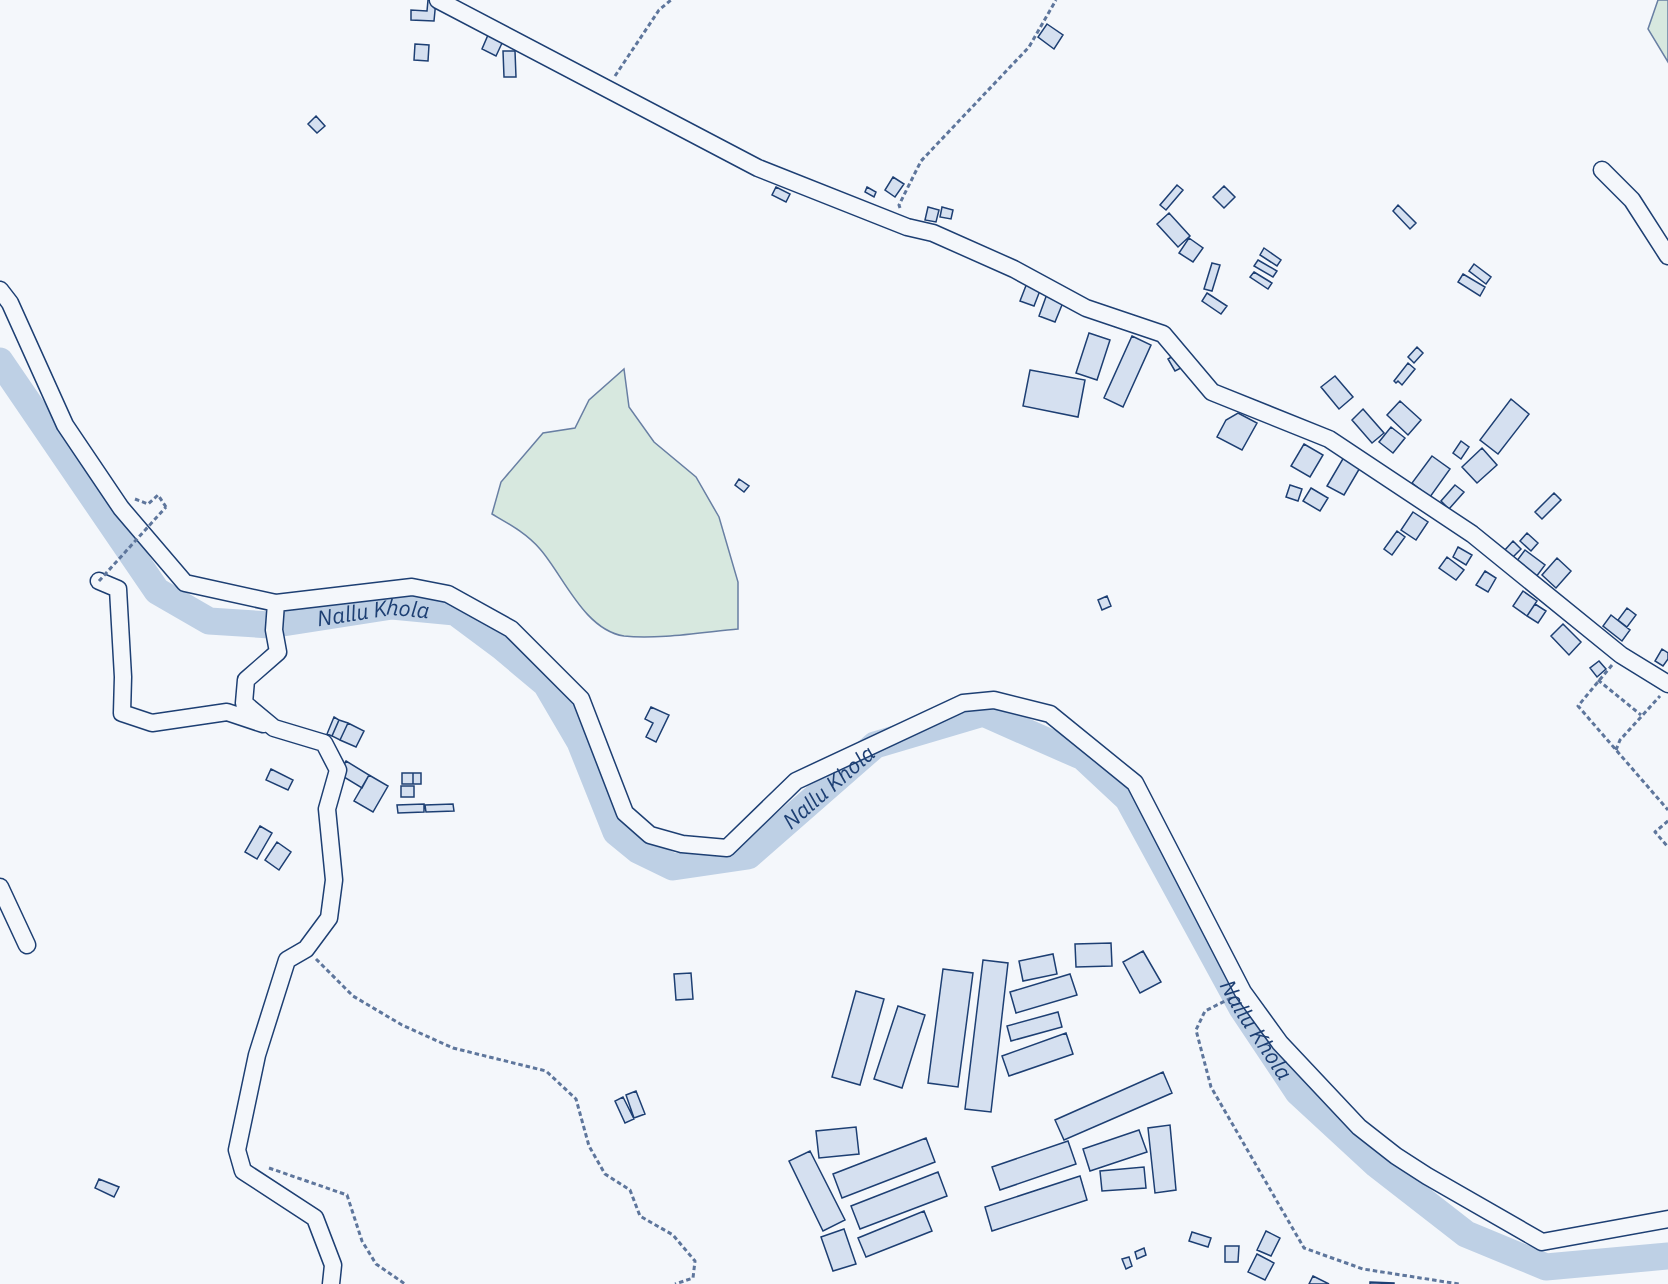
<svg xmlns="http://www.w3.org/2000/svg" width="1668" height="1284" font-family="'IBM Plex Sans',sans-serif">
<rect width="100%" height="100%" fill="#f4f7fb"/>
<!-- green -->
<path fill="#d7e8df" stroke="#687fa3" stroke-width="1.5" d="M1658 0H1668V62L1648 29Z
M624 369 629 407 654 442 696 477 719 517 738 582V629C705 632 656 640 624 636 584 630 563 575 540 549 526 533 509 524 492 514L501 482 543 433 575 428 589 400Z"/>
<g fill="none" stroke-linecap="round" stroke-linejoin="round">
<!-- river -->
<path stroke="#bed0e5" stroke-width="27" id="s1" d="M0 361 157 591 209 621 270 625 392 606 455 612 502 647 546 684 580 742 616 832 638 850 673 867 748 856 875 745 983 713 1083 757 1128 799 1242 1008 1298 1092 1376 1164 1466 1234 1546 1267 1668 1256"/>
</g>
<!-- building -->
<path fill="#d5e0f0" stroke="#1d3f73" stroke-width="1.5" d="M428 0H436L434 21 411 20V10L427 11Z
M1047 24 1063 35 1054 49 1038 37Z
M488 35 503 41 496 56 482 49Z
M415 44 429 45 428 61 414 60Z
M503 51H515L516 77H504Z
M316 116 325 126 317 133 308 124Z
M893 177 904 184 895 197 885 190Z
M1177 185 1183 190 1166 210 1160 205Z
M1224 186 1235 197 1224 208 1213 197Z
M776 187 790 194 786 202 772 195Z
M867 187 876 192 874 197 865 192Z
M1398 205 1416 223 1410 229 1393 211Z
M928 207 939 210 936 222 925 220Z
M942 207 953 210 951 219 940 217Z
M1169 213 1190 236 1178 247 1157 224Z
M1189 238 1203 248 1193 262 1179 253Z
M1264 248 1281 260 1277 266 1260 255Z
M1258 260 1277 271 1273 277 1254 266Z
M1212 263 1220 265 1212 291 1204 289Z
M1474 264 1491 277 1486 284 1469 271Z
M1254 272 1272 283 1268 289 1250 277Z
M1463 274 1485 287 1480 296 1458 282Z
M1027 283 1041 288 1034 306 1020 301Z
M1207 293 1227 306 1221 314 1202 301Z
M1047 294 1064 300 1055 322 1039 316Z
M1089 333 1110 340 1097 380 1076 373Z
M1132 336 1151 345 1123 407 1104 398Z
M1417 347 1423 353 1414 363 1408 357Z
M1178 353 1185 366 1175 371 1168 359Z
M1408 363 1415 369 1402 385 1398 381 1396 383 1394 381Z
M1030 370 1085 380 1078 417 1023 406Z
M1335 376 1353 397 1339 409 1321 387Z
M1511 399 1529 414 1498 454 1480 440Z
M1400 401 1421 420 1408 435 1387 415Z
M1363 409 1384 433 1372 443 1352 420Z
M1238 413 1257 423 1242 450 1217 437 1226 420Z
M1391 427 1405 438 1393 453 1379 442Z
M1461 441 1469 447 1461 459 1453 453Z
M1304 444 1323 455 1310 477 1291 466Z
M1482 448 1497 465 1477 483 1462 467Z
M1432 456 1450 469 1430 497 1412 483Z
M1344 457 1361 466 1344 495 1327 486Z
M739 479 749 486 744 492 735 485Z
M1290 485 1302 489 1298 501 1286 497Z
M1455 485 1464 492 1449 509 1441 501Z
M1311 488 1328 498 1320 511 1303 501Z
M1554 493 1561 500 1542 519 1535 512Z
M1413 512 1428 522 1416 540 1401 530Z
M1397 531 1405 537 1392 555 1384 549Z
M1527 533 1538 543 1531 551 1520 541Z
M1513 541 1521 549 1512 558 1504 551Z
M1458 547 1472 555 1466 565 1453 557Z
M1525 550 1545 565 1536 577 1516 562Z
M1447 557 1464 570 1456 580 1439 568Z
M1557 558 1571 571 1556 588 1542 575Z
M1485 571 1496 578 1488 592 1476 585Z
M1523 591 1537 601 1527 616 1513 606Z
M1107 596 1111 606 1102 610 1098 600Z
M1535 604 1546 611 1538 623 1527 616Z
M1627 608 1636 615 1627 627 1618 620Z
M1611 615 1630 630 1622 641 1603 626Z
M1563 624 1581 642 1569 655 1551 636Z
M1662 649 1668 653V659L1663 666 1655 661Z
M1599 661 1606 669 1597 677 1590 668Z
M651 707 669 715 656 742 646 737 653 723 645 719Z
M334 717 339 720 332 736 327 734Z
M339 720 348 723 340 740 332 736Z
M348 723 364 731 356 747 340 740Z
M346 761 369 775 362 788 339 774Z
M271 769 293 780 288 790 266 780Z
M402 773H413V784H402Z
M413 773H421V784H413Z
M369 775 388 786 373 812 354 801Z
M401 786H414V797H401Z
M424 804V812L398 813 397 805Z
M453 804 454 811 426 812 425 805Z
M260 826 272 833 257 859 245 852Z
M277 842 291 852 279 870 265 860Z
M1111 943 1112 966 1076 967 1075 944Z
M1143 951 1161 982 1140 993 1123 962Z
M1053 954 1057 974 1023 981 1019 961Z
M983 960 1008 963 991 1112 965 1109Z
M943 969 973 973 958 1087 928 1083Z
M691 973 693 999 676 1000 674 974Z
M1070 974 1077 995 1016 1013 1010 992Z
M856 991 884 999 860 1085 832 1077Z
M898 1006 925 1015 902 1088 874 1079Z
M1058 1012 1062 1027 1011 1041 1007 1026Z
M1066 1033 1073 1054 1009 1076 1002 1056Z
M1163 1072 1172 1093 1064 1140 1055 1120Z
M636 1091 645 1114 634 1118 626 1095Z
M623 1097 634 1119 625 1123 615 1101Z
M1170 1125 1176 1190 1155 1193 1148 1128Z
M856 1127 859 1154 819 1158 816 1131Z
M1139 1130 1147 1152 1090 1171 1083 1149Z
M926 1138 935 1162 842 1198 833 1174Z
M1068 1141 1076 1164 1000 1190 992 1167Z
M810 1151 845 1220 823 1231 789 1161Z
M1144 1167 1146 1188 1102 1191 1100 1171Z
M938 1172 947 1196 860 1229 851 1206Z
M1080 1176 1087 1200 992 1231 985 1207Z
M99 1179 119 1187 114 1197 95 1188Z
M924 1211 932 1231 866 1257 858 1238Z
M844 1229 856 1264 833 1271 821 1237Z
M1266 1231 1280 1238 1271 1256 1257 1250Z
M1192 1232 1211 1238 1208 1247 1189 1241Z
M1225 1246H1239L1238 1262H1225Z
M1144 1248 1146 1255 1137 1259 1135 1252Z
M1257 1254 1274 1263 1265 1280 1248 1272Z
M1129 1257 1132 1266 1126 1269 1122 1259Z
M1313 1276 1329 1284H1309Z
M1370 1282 1394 1283V1284H1370Z"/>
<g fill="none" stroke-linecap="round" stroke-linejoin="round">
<defs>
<path id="minor" d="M438 0 758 168 907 227 933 233 1014 269 1086 308 1163 334 1212 392 1329 439 1472 534 1621 655 1668 684
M1602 170 1632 200 1668 256
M0 290 10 303 65 425 121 508 185 583 276 603 412 587 448 594 511 629 581 699 625 813 650 835 682 844 727 848 796 781 963 703 994 700 1050 714 1135 783 1243 992 1280 1043 1359 1127 1396 1156 1427 1176 1542 1242 1668 1219
M99 581 118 589 123 677 122 713 152 723 227 712 263 724
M276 603 274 630 278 652 246 680 244 703 274 728 324 743 338 770 327 809 334 880 329 918 306 949 287 960 257 1055 237 1150 243 1171 315 1218 333 1265 331 1284
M0 887 27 945"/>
</defs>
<!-- minor casing -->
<use href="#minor" stroke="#1d3f73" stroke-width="19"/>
<!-- path -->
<path stroke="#5e769c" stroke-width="3" stroke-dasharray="4.5 3" stroke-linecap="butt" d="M615 76 659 10 671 0
M900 208 899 205 921 161 1029 47 1056 0
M135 499 148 504 158 495 166 507
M1612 665 1578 706 1668 810
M1598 680 1641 715
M1616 750 1620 740 1660 696
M1668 821 1655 832 1668 847
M316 959 353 996 402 1025 453 1048 546 1071 576 1099 589 1146 605 1174 630 1190 640 1216 673 1235 695 1261 693 1278 675 1284
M1231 998 1205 1011 1196 1030 1211 1087 1304 1248 1363 1269 1459 1284
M269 1168 347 1195 362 1241 376 1264 405 1284"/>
<!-- minor -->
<use href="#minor" stroke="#f4f7fb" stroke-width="16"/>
<!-- path-bridge -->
<path stroke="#5e769c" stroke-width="3" stroke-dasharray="4.5 3" stroke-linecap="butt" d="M99 581 166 507"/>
</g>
<g text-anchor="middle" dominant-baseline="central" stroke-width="4.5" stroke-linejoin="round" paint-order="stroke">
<!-- water labels -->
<g font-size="22" font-style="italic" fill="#1d3f73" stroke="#f4f7fb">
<text stroke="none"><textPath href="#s1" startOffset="504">Nallu Khola</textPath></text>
<text stroke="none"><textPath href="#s1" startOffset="1116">Nallu Khola</textPath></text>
<text stroke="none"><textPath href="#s1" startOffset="1726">Nallu Khola</textPath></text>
</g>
</g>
</svg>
